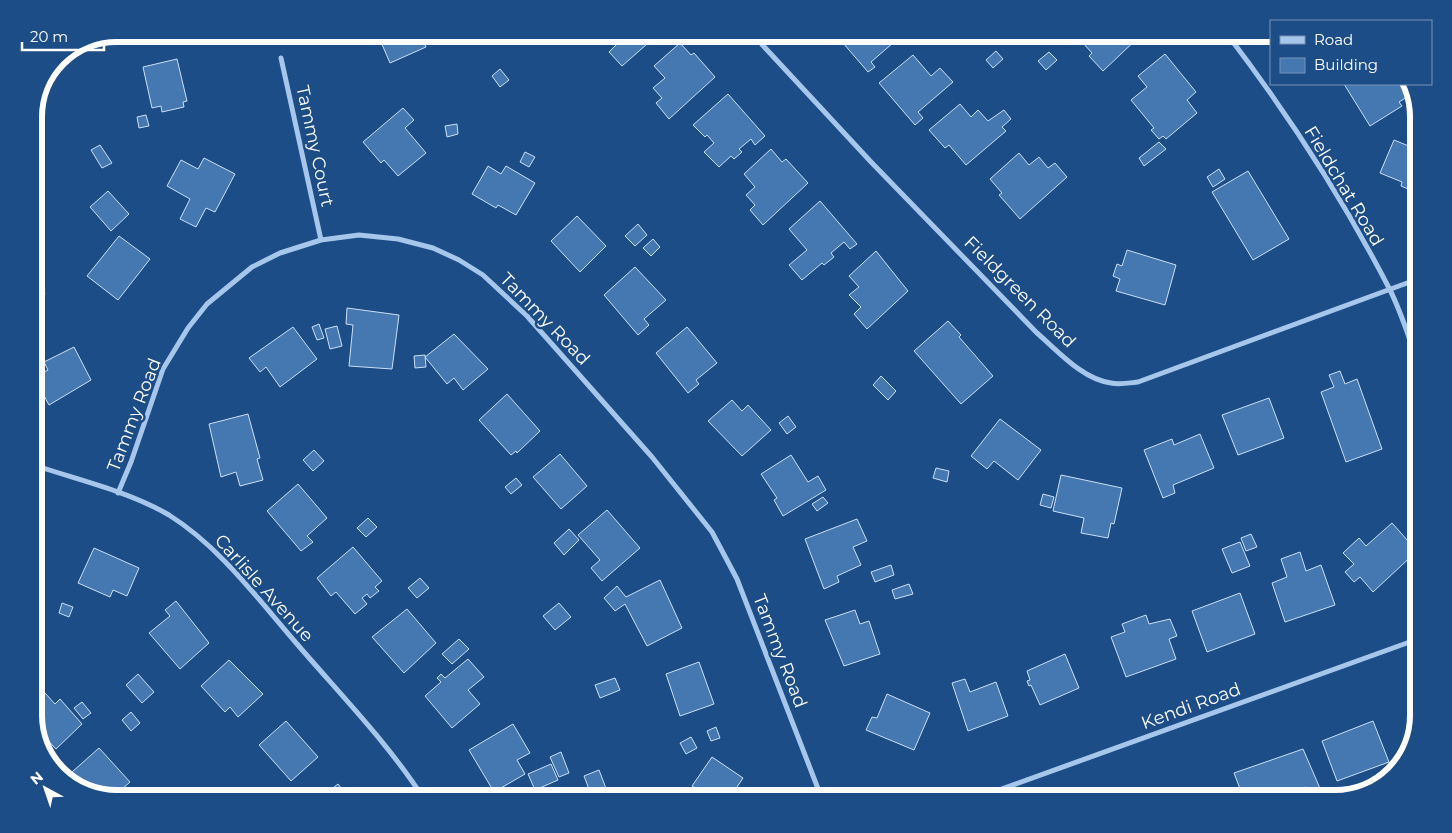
<svg xmlns="http://www.w3.org/2000/svg" width="1452" height="833" font-family="Montserrat,sans-serif">
<rect width="100%" height="100%" fill="#1d4d87"/>
<!-- building -->
<path fill="#4577b0" stroke="#cbe0f8" d="M1089 35H1141L1103 71 1089 56 1092 53 1083 43Z
M837 36H901L871 62 875 67 868 72Z
M609 37H655L622 66 609 52 616 45Z
M422 38 426 47 390 63 381 42 378 43 376 39Z
M680 43 691 55 694 53 715 77 669 119 656 103 662 98 653 88 665 78 654 66Z
M996 51 1003 59 993 68 986 60Z
M1049 52 1057 60 1046 70 1038 61Z
M1165 54 1196 92 1187 100 1197 113 1166 139 1163 136 1159 139 1151 130 1154 128 1131 100 1147 87 1138 76Z
M913 55 931 76 940 68 953 82 918 112 923 118 915 125 879 83Z
M177 59 187 101 183 102 184 107 162 112 161 106 152 108 143 67Z
M500 69 509 80 500 87 492 76Z
M1344 84H1409L1412 94 1399 102 1402 106 1370 126Z
M728 94 765 136 755 145 751 139 739 149 742 152 734 159 731 156 719 167 704 152 714 143 707 135 705 137 693 125Z
M960 104 971 117 978 110 988 121 1004 110 1011 119 1002 127 1006 131 966 165 949 145 945 148 929 130Z
M403 108 414 120 405 128 426 153 398 176 384 160 381 163 363 142Z
M146 115 149 126 139 128 137 117Z
M457 124 458 134 447 137 445 126Z
M1394 140 1416 149 1418 145V193L1401 186 1402 182 1380 173Z
M1159 142 1166 149 1144 166 1139 158Z
M100 145 112 163 102 168 91 150Z
M771 149 782 162 786 159 808 183 763 225 750 210 755 205 746 195 755 187 744 174Z
M525 152 535 157 529 167 520 162Z
M1019 153 1029 165 1039 157 1048 168 1055 163 1067 177 1020 219 999 195 1002 193 990 179Z
M204 158 235 174 215 212 206 208 196 227 180 219 190 199 167 186 181 160 198 169Z
M488 166 501 174 506 166 535 183 516 215 498 205 496 208 472 194Z
M1219 169 1225 179 1213 187 1207 177Z
M1248 171 1289 239 1253 260 1212 192Z
M108 191 129 214 111 231 90 207Z
M820 201 857 244 850 249 844 242 831 253 834 257 824 265 822 263 802 280 789 265 807 250 789 229Z
M577 216 606 246 580 272 551 241Z
M638 224 647 235 635 246 625 236Z
M119 236 150 259 118 300 87 276Z
M653 239 660 247 651 256 643 248Z
M1127 250 1176 265 1165 305 1116 291 1120 279 1113 276 1117 264 1122 266Z
M876 251 908 291 867 329 854 314 861 307 849 295 859 287 849 276Z
M635 267 666 300 644 319 649 325 638 335 604 295Z
M34 288 45 293 41 303 34 301Z
M347 308 399 315 392 369 349 366 353 325 346 324Z
M948 321 961 335 959 337 993 376 961 404 914 351Z
M319 324 324 338 317 340 312 327Z
M337 326 342 346 330 349 325 329Z
M293 327 317 359 280 387 266 367 260 372 249 358Z
M687 327 717 363 696 380 699 384 688 393 656 353Z
M454 334 488 369 463 390 454 378 447 384 425 357Z
M74 347 91 380 49 405 34 377 48 370 44 362Z
M425 355 426 367 415 368 414 356Z
M1340 371 1345 384 1357 379 1382 449 1346 462 1321 392 1334 387 1329 375Z
M881 376 896 391 888 400 873 385Z
M507 394 540 431 517 453 516 451 511 455 479 420Z
M1269 398 1284 438 1238 455 1222 415Z
M732 400 742 411 748 405 771 430 742 456 708 421Z
M248 414 260 458 257 459 263 480 240 486 236 472 221 477 209 424Z
M788 416 796 427 787 434 779 423Z
M1000 419 1041 450 1018 480 994 461 987 469 971 456Z
M1200 434 1214 468 1173 485 1175 493 1163 498 1144 450 1172 439 1174 445Z
M314 450 324 461 313 471 303 460Z
M560 454 587 486 561 509 533 477Z
M791 455 808 482 818 476 826 490 783 516 774 500 777 498 761 474Z
M936 468 949 471 947 482 933 478Z
M1061 475 1122 488 1114 524 1111 523 1108 538 1081 533 1084 518 1053 511Z
M516 478 522 485 511 494 505 487Z
M298 484 327 518 307 536 313 542 301 551 267 511Z
M1043 494 1054 497 1051 508 1040 505Z
M823 497 828 503 817 511 812 504Z
M607 510 640 548 602 581 591 568 600 560 578 535Z
M368 518 377 527 366 537 357 528Z
M857 519 867 541 853 547 861 565 837 576 839 582 824 589 805 539Z
M1392 523 1417 551 1373 592 1360 577 1354 582 1345 572 1354 564 1343 553 1359 538 1366 546Z
M569 529 579 540 564 555 554 543Z
M1251 534 1257 547 1246 551 1241 538Z
M1240 542 1250 566 1232 573 1222 549Z
M34 544 43 561 34 566Z
M353 547 382 581 375 587 379 591 370 598 367 594 362 598 367 604 355 614 336 592 331 596 317 578Z
M94 548 139 568 127 596 113 590 110 597 78 583Z
M1300 552 1306 571 1321 565 1335 605 1285 622 1272 583 1287 577 1281 559Z
M891 565 894 575 875 582 871 572Z
M420 578 429 588 417 598 408 588Z
M660 580 682 628 647 646 625 604 615 611 604 598 617 586 626 597Z
M909 584 913 594 895 599 892 590Z
M1240 593 1255 634 1207 652 1192 611Z
M176 601 209 643 180 669 149 633 170 616 165 610Z
M62 603 73 607 69 617 59 613Z
M559 603 571 617 555 630 543 616Z
M407 609 436 643 404 673 372 637Z
M855 610 860 624 869 621 880 654 844 666 825 620Z
M1146 615 1149 624 1170 619 1177 636 1169 639 1176 659 1126 677 1111 637 1125 632 1122 624Z
M459 639 469 649 452 664 442 654Z
M1065 654 1079 688 1040 705 1031 685 1029 686 1027 681 1030 680 1027 671Z
M468 659 484 677 468 690 480 704 452 728 425 696 441 682 437 678 441 674 445 678Z
M229 660 263 694 238 717 230 707 225 712 201 686Z
M699 662 714 704 680 716 666 674Z
M138 674 154 692 142 703 126 685Z
M615 678 620 690 600 698 595 685Z
M965 679 970 692 996 682 1008 716 968 731 952 683Z
M45 693 55 704 60 699 82 724 56 749 36 728 34 721V703Z
M887 694 930 713 914 750 866 730 872 717 877 718Z
M82 702 91 713 83 719 74 708Z
M131 712 140 723 131 731 122 720Z
M286 721 318 757 291 781 259 745Z
M1373 721 1389 762 1337 781 1322 741Z
M513 724 530 753 517 760 525 774 494 792 469 750Z
M716 727 720 738 711 741 707 731Z
M691 737 697 748 686 754 680 743Z
M99 748 130 782 112 798 89 792 72 772Z
M1303 749 1322 793 1310 798 1306 787 1274 799H1244L1234 773Z
M561 752 569 773 559 777 550 757Z
M712 757 743 778 729 799H693L700 791 692 786Z
M551 764 558 780 535 790 528 774Z
M599 770 607 791 592 797 584 776Z
M338 784 350 799H328L325 794Z"/>
<g fill="none" stroke-linecap="round" stroke-linejoin="round">
<!-- minor -->
<path stroke="#a6c6eb" stroke-width="5" d="M1227 34C1288 114 1343 199 1389 288 1401 311 1409 338 1418 363
M755 37 872 163 1037 333C1058 351 1082 379 1111 383 1119 385 1129 383 1138 382L1418 279
M281 58 321 240
M34 465C78 480 128 491 169 515 220 547 257 598 297 644 340 694 388 743 424 799
M118 493 131 462 163 369 188 328 207 304 252 267 280 253 321 240 359 235 398 239 433 248 459 260 483 275 527 316 652 457 712 532 737 579 822 799
M974 799 1418 639"/>
</g>
<g text-anchor="middle" dominant-baseline="central" stroke-width="5" stroke-linejoin="round" paint-order="stroke">
<!-- street labels -->
<g font-size="18" fill="#fff" stroke="#1d4d87">
<text transform="translate(315 146) rotate(78)">Tammy Court</text>
<text transform="translate(1344 186) rotate(59)">Fieldchat Road</text>
<text transform="translate(1020 292) rotate(45)">Fieldgreen Road</text>
<text transform="translate(545 319) rotate(46)">Tammy Road</text>
<text transform="translate(134 415) rotate(-69)">Tammy Road</text>
<text transform="translate(264 588) rotate(48)">Carlisle Avenue</text>
<text transform="translate(780 651) rotate(69)">Tammy Road</text>
<text transform="translate(1191 706) rotate(-20)">Kendi Road</text>
</g>
</g>
<!-- crop -->
<path d="M0 0H1452V833H0ZM117 42H1335A75 75 0 0 1 1410 117V715A75 75 0 0 1 1335 790H117A75 75 0 0 1 42 715V117A75 75 0 0 1 117 42Z" fill="#1d4d87" fill-rule="evenodd"/>
<path fill="none" stroke="#fff" stroke-width="6" d="M117 42H1335A75 75 0 0 1 1410 117V715A75 75 0 0 1 1335 790H117A75 75 0 0 1 42 715V117A75 75 0 0 1 117 42Z"/>
<!-- legend -->
<rect x="1270" y="20" width="162" height="65" fill="#1d4d87" stroke="#7794b7"/>
<rect x="1280" y="36" width="25" height="8" fill="#a6c6eb" stroke="#7794b7"/>
<text x="1314" y="45" font-size="15" fill="#ffffff">Road</text>
<rect x="1280" y="58" width="25" height="15" fill="#4577b0" stroke="#7794b7"/>
<text x="1314" y="70" font-size="15" fill="#ffffff">Building</text>
<!-- north arrow -->
<g transform="translate(45 788) rotate(320)" stroke="#1d4d87" stroke-width="4" paint-order="stroke">
<path d="M0-4L9 19L0 12L-9 19Z" fill="#ffffff"/>
<text y="-8" font-size="14" font-weight="bold" text-anchor="middle" fill="#ffffff">N</text>
</g>
<!-- scale -->
<path d="M22 42v8h82v-8" fill="none" stroke="#ffffff" stroke-width="2.5"/>
<text x="30" y="42" font-size="15" fill="#ffffff" stroke="#1d4d87" stroke-width="4" paint-order="stroke">20 m</text>
</svg>
